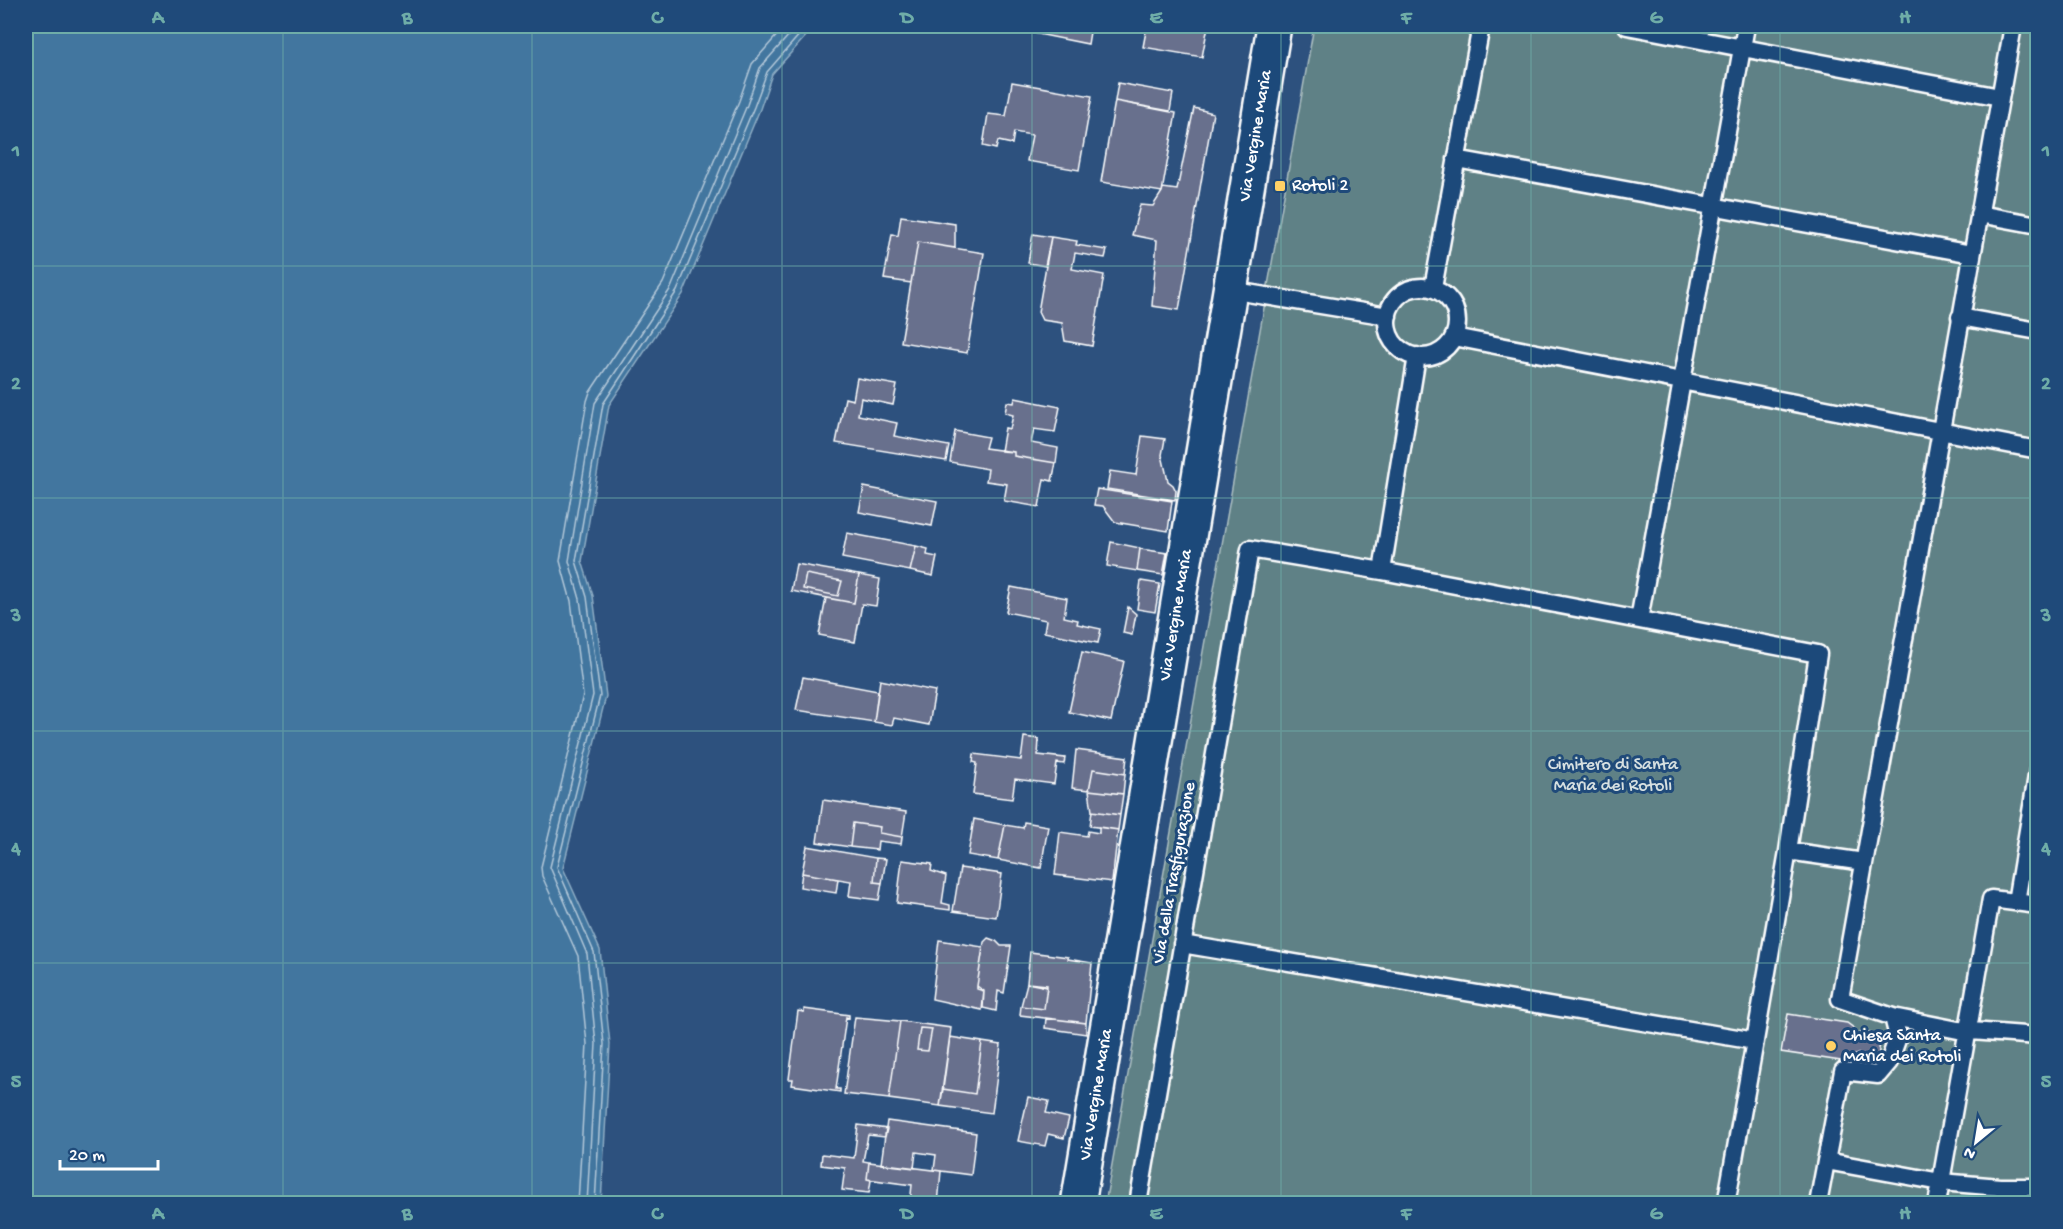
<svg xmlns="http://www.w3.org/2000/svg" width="2063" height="1229" font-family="'Gochi Hand',sans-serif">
<rect width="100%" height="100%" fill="#2d517e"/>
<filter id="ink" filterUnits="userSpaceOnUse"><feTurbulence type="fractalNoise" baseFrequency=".0167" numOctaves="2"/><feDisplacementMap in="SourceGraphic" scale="12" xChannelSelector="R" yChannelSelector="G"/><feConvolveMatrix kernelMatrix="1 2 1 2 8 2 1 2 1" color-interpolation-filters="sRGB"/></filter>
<g filter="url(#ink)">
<!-- green -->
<path fill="#5e8186" stroke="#aec0c2" stroke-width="1.5" d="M1314 26H2037V1203L1105 1204Z"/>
<!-- water -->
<path fill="#42769f" stroke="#8eadc5" stroke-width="1.5" d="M26 26H815L772 74 760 109 683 294 609 405 582 561 593 596 606 696 563 868 600 950 610 1044 601 1203H26Z"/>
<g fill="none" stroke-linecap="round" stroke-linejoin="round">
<!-- shore -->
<path stroke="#b3c8d9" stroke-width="1.5" d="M578 1204 587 1044 578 956 542 876 541 867 583 695 571 601 560 561 587 401 590 392 663 283 739 101 752 64 785 26
M587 1204 596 1044 587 954 550 867 593 695 580 599 569 561 595 403 671 288 747 105 760 68 797 26
M595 1204 604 1044 594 952 557 867 600 696 587 597 576 561 603 404 677 291 754 107 767 72 807 26"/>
</g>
<!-- building -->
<path fill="#676f8d" stroke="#fff" stroke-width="1.5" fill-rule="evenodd" d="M1029 26H1091L1088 44 1028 32Z
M1147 26H1208L1202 57 1143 47Z
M1012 82 1092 96 1079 170 1027 161 1032 135 1014 132 1012 144 998 141 996 149 983 146 988 114 1006 116Z
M1118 83 1173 93 1170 111 1115 101Z
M1115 101 1176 113 1162 192 1101 182Z
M1194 108 1213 113 1179 310 1152 306 1157 240 1132 235 1140 205 1153 206 1162 192 1163 188 1177 190Z
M901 216 955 224V248L918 242 911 283 884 279 892 234 898 236Z
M1033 234 1051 237 1045 266 1028 263Z
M1051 237 1077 241 1076 245 1107 250 1105 258 1075 253 1072 269 1104 275 1092 346 1065 341 1062 323 1042 320 1038 312Z
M918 242 984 253 967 353 901 342Z
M857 378 897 385 893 405 861 398 858 415 897 423 894 436 949 446 946 461 836 443 845 398 853 400Z
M1015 398 1060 407 1055 432 1034 429 1031 443 1058 448 1056 463 1014 456V452L1001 451 1005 428 1010 429 1013 415 1005 413 1007 402 1014 403Z
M955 431 988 437 985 448 1014 452V456L1056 463 1052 481 1044 479 1039 507 1004 501 1007 484 986 481 988 469 950 462Z
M1142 436 1165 439 1162 455 1168 481 1173 485 1176 491 1175 500 1107 489 1110 471 1136 475Z
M864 487 937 501 932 526 859 512Z
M1097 489 1172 501 1168 531 1115 522 1103 506 1094 505Z
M847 533 916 546 910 571 842 558Z
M1111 542 1140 548 1137 571 1107 566Z
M916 546 928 549 927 555 937 557 933 576 910 571Z
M1140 549 1167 553 1163 575 1137 571Z
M796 564 859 575 854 603 791 591ZM806 574 842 581 838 596 803 589Z
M806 574 842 581 838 596 803 589Z
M859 575 880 579 876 606 862 604 855 642 819 635 826 598 854 603Z
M1141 581 1160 584 1155 612 1137 609Z
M1011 587 1067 598 1064 617 1078 620 1077 624 1101 629 1098 643 1044 632 1046 620 1006 612Z
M1128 607 1136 614 1132 635 1123 633Z
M1082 652 1124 661 1111 721 1069 712Z
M803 677 878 691 874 722 796 710Z
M880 680 935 691 929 725 894 718 892 725 874 722Z
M1024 737 1039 739 1038 755 1065 758 1064 764 1057 763 1054 784 1015 779 1012 799 973 794 977 763 973 762 974 754 1021 760Z
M1076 750 1127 757 1125 774 1093 769 1089 790 1072 788Z
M1093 769 1125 774 1123 794 1089 790Z
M1089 790 1123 794 1120 815 1092 811Z
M823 800 906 812 902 837 879 833 880 827 853 823 850 847 817 842Z
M1092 811 1120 815 1118 830 1090 826Z
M974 819 1005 825 998 860 968 855Z
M1024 822 1048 826 1041 868 998 860 1005 825 1023 828Z
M853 823 880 827 879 833 902 837 901 844 878 841 877 850 850 847Z
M1099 827 1118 830 1112 882 1055 875 1060 832 1087 836 1088 831 1099 833Z
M807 846 876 858 874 882 882 883 879 900 849 896 851 881 802 873Z
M876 858 886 859 882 883 874 882Z
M902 860 932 864 931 871 946 876 942 903 950 905V910L897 903Z
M960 868 1002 874 996 917 953 911Z
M802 873 838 879 836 893 800 887Z
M988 938 996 941 1001 946H1011L1004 993 998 991 996 1011 983 1008 984 991 977 986 984 942Z
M939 940 983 947 977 986V989L984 991 982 1010 932 999Z
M1030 952 1068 957V959L1092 963 1086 1023 1020 1015 1021 1006 1044 1009 1047 985 1027 983Z
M1027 983 1047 987 1044 1009 1021 1006Z
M804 1009 849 1015V1018L846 1017 836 1089H840V1092L792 1085 793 1079H789L798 1011 804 1012Z
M1788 1014 1847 1023 1855 1029 1858 1039 1861 1032 1881 1035 1877 1065 1856 1062 1858 1054 1841 1061 1781 1052Z
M855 1017 900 1021 889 1099 844 1094Z
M1046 1018 1086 1023V1034L1045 1028Z
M900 1021 951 1028 940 1106 889 1099ZM920 1028 932 1029 928 1051 917 1050Z
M920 1028 932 1029 928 1051 917 1050Z
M950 1037 982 1042 975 1094 943 1089Z
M982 1042 1001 1045 992 1113 940 1106 943 1089 975 1094Z
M1028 1097 1049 1101 1046 1113 1069 1118 1064 1138 1048 1134 1045 1146 1018 1141Z
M887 1121 976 1133 971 1175 934 1170 936 1155 916 1152 914 1168 881 1164Z
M858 1125 887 1129 885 1137 868 1135 863 1161 869 1162 867 1179 871 1180 869 1193 842 1190 845 1168 821 1165 822 1154 854 1158Z
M869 1162 941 1171 938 1204H910L912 1185 867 1179Z"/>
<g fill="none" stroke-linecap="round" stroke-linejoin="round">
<defs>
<path id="service" d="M1627 26 2000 97
M1456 159 1972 254
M1979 214 2038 225
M1387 322a35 35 0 1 1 70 0a35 35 0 1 1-70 0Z
M1433 288 1481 26
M1229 290 1388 316
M1960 317 2038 331
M1454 337 2038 450
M1382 571 1818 654 1788 851 1864 862
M1639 620 1746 26
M2016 902 2038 770
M1182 944 1755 1041 1788 851
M1893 1017 1958 1030 2038 1036
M1826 1161 1941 1182 2000 1187H2038
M1138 1204 1250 549 1382 571 1417 356
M1726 1204 1755 1041
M1818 1204 1843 1071 1878 1075 1889 1062 1898 1037 1893 1017 1840 999 2013 26
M1937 1204 1991 899 2038 905"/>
<g id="secondary">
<path id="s1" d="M1078 1204 1274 26"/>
</g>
</defs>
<!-- service casing -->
<use href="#service" stroke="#fff" stroke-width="21"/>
<!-- secondary casing -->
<use href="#secondary" stroke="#fff" stroke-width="38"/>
<!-- service -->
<use href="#service" stroke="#1f4a7a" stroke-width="16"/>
<!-- secondary -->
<use href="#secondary" stroke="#1f4a7a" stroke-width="33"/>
</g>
</g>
<!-- grid -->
<path fill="none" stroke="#6fada8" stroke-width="1.5" stroke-opacity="0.55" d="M283 26V1204M532 26V1204M782 26V1204M1032 26V1204M1281 26V1204M1531 26V1204M1780 26V1204M26 266H2038M26 498H2038M26 731H2038M26 963H2038"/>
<!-- markers -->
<g fill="#ffd166" stroke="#1f4a7a" stroke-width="2">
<rect x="1274" y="180" width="12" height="12" rx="3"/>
<circle cx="1831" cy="1046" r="6"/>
</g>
<g text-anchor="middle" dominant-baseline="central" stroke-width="6" stroke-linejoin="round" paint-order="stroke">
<!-- street labels -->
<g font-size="18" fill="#fff" stroke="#1f4a7a">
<text stroke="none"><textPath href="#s1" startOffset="1083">Via Vergine Maria</textPath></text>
<text stroke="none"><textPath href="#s1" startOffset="597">Via Vergine Maria</textPath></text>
<text transform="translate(1175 873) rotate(-80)">Via della Trasfigurazione</text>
<text stroke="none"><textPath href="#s1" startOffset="111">Via Vergine Maria</textPath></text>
</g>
<!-- poi labels -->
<g font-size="18" fill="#fff" stroke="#1f4a7a" text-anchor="start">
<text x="1292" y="186">Rotoli 2</text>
<text x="1843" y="1036">Chiesa Santa<tspan x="1843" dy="21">Maria dei Rotoli</tspan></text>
</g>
<!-- park labels -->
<g font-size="18" fill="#d7e0e1" stroke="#1f4a7a">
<text x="1613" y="765">Cimitero di Santa<tspan x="1613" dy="21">Maria dei Rotoli</tspan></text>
</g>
</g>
<!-- margin -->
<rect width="2063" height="1229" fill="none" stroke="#1f4a7a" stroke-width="66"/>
<!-- north arrow -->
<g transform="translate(1976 1142) rotate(210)" stroke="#1f4a7a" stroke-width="4.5" paint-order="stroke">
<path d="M0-4.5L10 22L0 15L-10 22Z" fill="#ffffff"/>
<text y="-9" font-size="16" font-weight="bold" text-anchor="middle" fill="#ffffff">N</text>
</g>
<!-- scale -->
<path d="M60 1160v9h98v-9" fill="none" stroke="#ffffff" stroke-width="3"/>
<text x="69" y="1160" font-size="18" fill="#ffffff" stroke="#1f4a7a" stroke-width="4.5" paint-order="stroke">20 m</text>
<rect x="33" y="33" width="1997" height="1163" fill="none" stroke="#6fada8" stroke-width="2"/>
<g font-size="20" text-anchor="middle" font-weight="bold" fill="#6fada8">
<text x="158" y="23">A</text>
<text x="407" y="23">B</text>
<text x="657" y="23">C</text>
<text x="907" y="23">D</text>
<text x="1156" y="23">E</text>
<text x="1406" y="23">F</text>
<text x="1656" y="23">G</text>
<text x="1905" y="23">H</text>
<text x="16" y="156">1</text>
<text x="2046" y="156">1</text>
<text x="16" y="389">2</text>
<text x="2046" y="389">2</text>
<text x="16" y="621">3</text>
<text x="2046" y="621">3</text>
<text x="16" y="854">4</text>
<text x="2046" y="854">4</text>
<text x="16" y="1087">5</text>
<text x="2046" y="1087">5</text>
<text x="158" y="1219">A</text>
<text x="407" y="1219">B</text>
<text x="657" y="1219">C</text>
<text x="907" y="1219">D</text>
<text x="1156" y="1219">E</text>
<text x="1406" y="1219">F</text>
<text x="1656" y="1219">G</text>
<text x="1905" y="1219">H</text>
</g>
</svg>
